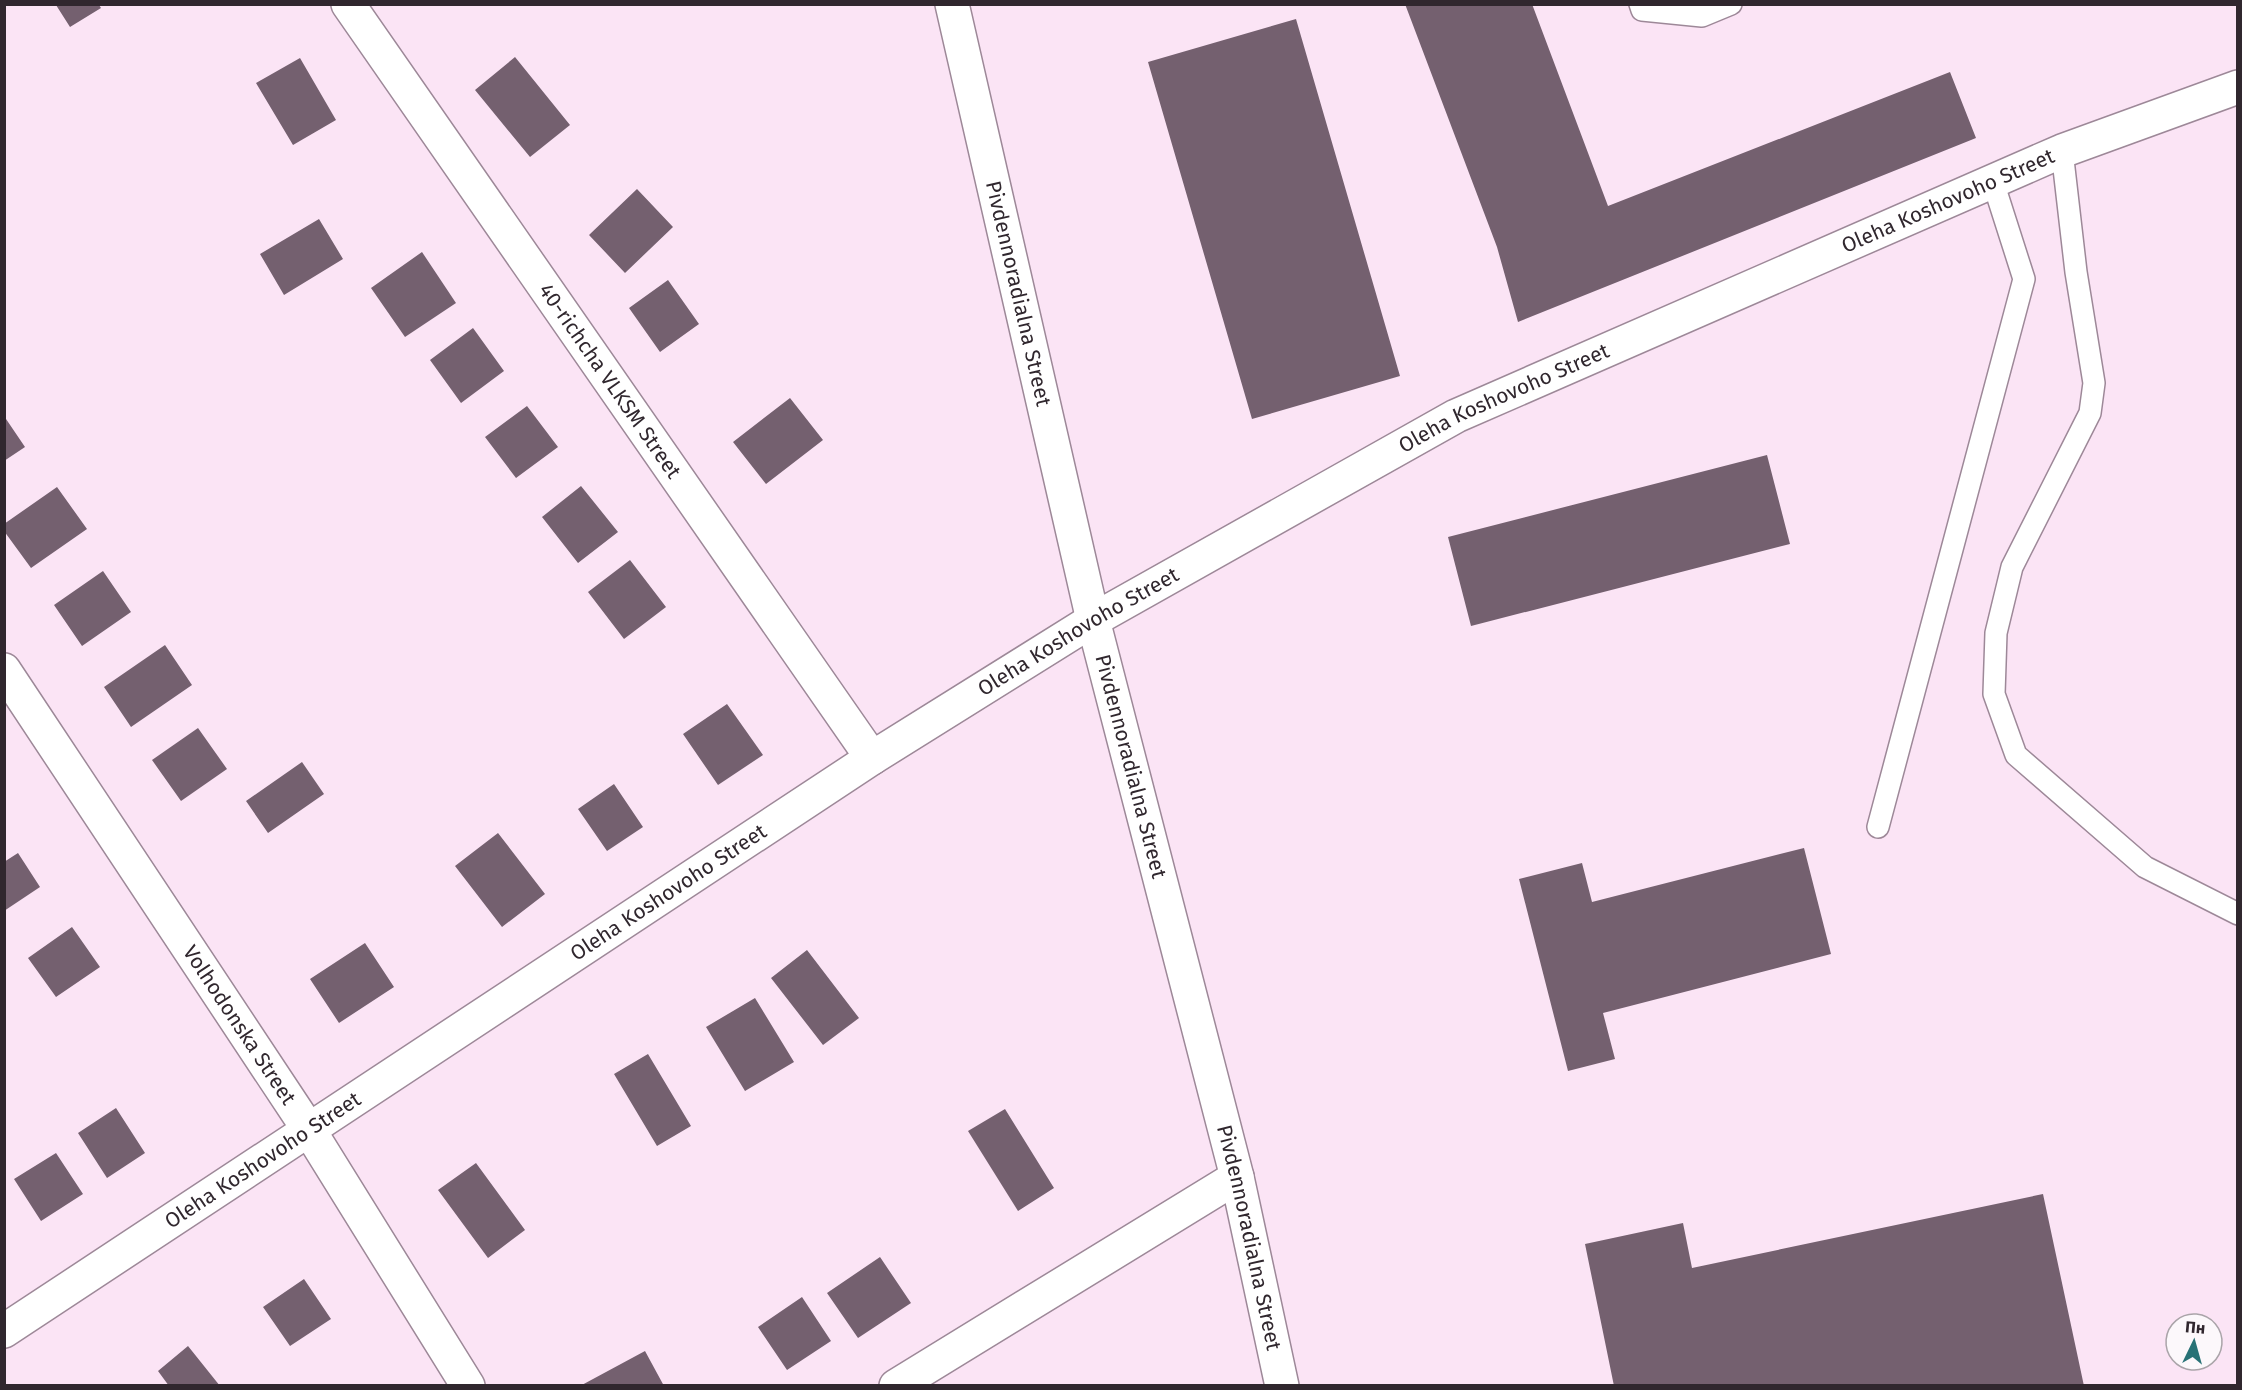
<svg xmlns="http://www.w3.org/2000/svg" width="2242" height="1390" font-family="'Fira Sans',sans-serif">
<rect width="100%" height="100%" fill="#fbe4f5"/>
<!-- building -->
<path fill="#74606f" d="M1405 4H1532L1608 206 1950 72 1976 138 1518 322 1497 247Z
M56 5H99L101 8 70 27Z
M1296 19 1400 376 1252 419 1148 62Z
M515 57 570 125 530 157 475 90Z
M300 58 336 120 293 145 256 83Z
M637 189 673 227 625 273 589 235Z
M319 219 343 259 284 295 260 254Z
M422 252 456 303 405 337 371 288Z
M668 280 699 324 660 352 629 308Z
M473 328 504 371 461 403 430 360Z
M790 398 823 440 766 484 733 442Z
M527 406 558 447 516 478 485 437Z
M4 416 25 447 4 461Z
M1767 455 1790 544 1471 626 1448 537Z
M581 486 618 532 578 563 542 517Z
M57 487 87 529 31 568 4 531V524Z
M630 560 666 607 624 639 588 592Z
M103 571 131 612 82 646 54 605Z
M165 645 192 685 131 727 104 687Z
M727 704 763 755 718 785 683 734Z
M198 728 227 769 181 801 152 760Z
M302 762 324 794 268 833 246 801Z
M614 784 643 827 607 851 578 809Z
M498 833 545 894 502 927 455 866Z
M1804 848 1831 954 1603 1013 1615 1059 1568 1071 1519 879 1582 863 1592 902Z
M18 853 40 887 4 911V862Z
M72 927 100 967 56 997 28 958Z
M365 943 394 987 339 1023 310 979Z
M807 950 859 1018 823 1045 771 978Z
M755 998 794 1062 745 1091 706 1027Z
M648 1054 691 1126 657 1146 614 1074Z
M116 1108 145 1153 107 1178 78 1133Z
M1005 1109 1054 1188 1018 1211 968 1131Z
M56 1153 83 1194 41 1221 14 1179Z
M476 1163 525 1230 488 1258 438 1190Z
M2043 1194 2084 1386H1614L1585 1244 1683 1223 1692 1268Z
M880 1257 911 1303 858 1338 827 1293Z
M304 1279 331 1319 290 1346 263 1307Z
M802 1297 831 1341 787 1370 758 1327Z
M188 1346 220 1386H169L158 1371Z
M645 1351 664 1386H580Z"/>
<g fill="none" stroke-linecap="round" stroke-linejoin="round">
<defs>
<path id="service" d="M1640 4 1642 10 1702 16 1731 4
M2062 151 2076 272 2094 383 2090 413 2012 567 1996 633 1994 694 2016 755 2145 867 2238 914
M1878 827 2024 279 1993 182"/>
<g id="minor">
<path id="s1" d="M348 4 872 758"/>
<path id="s2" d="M952 4 1093 620 1237 1177 1282 1386"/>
<path id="s3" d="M4 670 309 1130 468 1386"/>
<path id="s4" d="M4 1331 872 758 1093 620 1456 416 2062 151 2238 87"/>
<path d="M896 1386 1237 1177"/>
</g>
</defs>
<!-- service casing -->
<use href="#service" stroke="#9d8898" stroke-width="24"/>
<!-- minor casing -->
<use href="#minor" stroke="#9d8898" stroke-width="36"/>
<!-- service -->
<use href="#service" stroke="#fff" stroke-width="21"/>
<!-- minor -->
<use href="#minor" stroke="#fff" stroke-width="33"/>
</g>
<g text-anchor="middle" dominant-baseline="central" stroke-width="6" stroke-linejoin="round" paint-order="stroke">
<!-- street labels -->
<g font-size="21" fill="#30272e" stroke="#fcf8fb">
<text stroke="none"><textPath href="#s4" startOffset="2254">Oleha Koshovoho Street</textPath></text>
<text stroke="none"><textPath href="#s2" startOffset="297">Pivdennoradialna Street</textPath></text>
<text stroke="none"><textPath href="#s1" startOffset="459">40-richcha VLKSM Street</textPath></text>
<text stroke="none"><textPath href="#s4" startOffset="1768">Oleha Koshovoho Street</textPath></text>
<text stroke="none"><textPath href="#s4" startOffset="1282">Oleha Koshovoho Street</textPath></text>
<text stroke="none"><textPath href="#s2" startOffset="783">Pivdennoradialna Street</textPath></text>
<text stroke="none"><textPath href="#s4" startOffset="796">Oleha Koshovoho Street</textPath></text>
<text stroke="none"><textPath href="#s3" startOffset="426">Volhodonska Street</textPath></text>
<text stroke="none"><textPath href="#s4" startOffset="310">Oleha Koshovoho Street</textPath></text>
<text stroke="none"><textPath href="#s2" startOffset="1269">Pivdennoradialna Street</textPath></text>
</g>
</g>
<!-- border -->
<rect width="2242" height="1390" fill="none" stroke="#30272e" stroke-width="12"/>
<!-- north arrow -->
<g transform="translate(2194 1342) rotate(5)"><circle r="28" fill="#fcf8fb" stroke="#aaa4a9" stroke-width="1.5"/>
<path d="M0-4.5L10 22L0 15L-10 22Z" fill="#287276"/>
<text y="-9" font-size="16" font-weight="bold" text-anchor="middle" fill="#30272e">Пн</text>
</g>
</svg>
